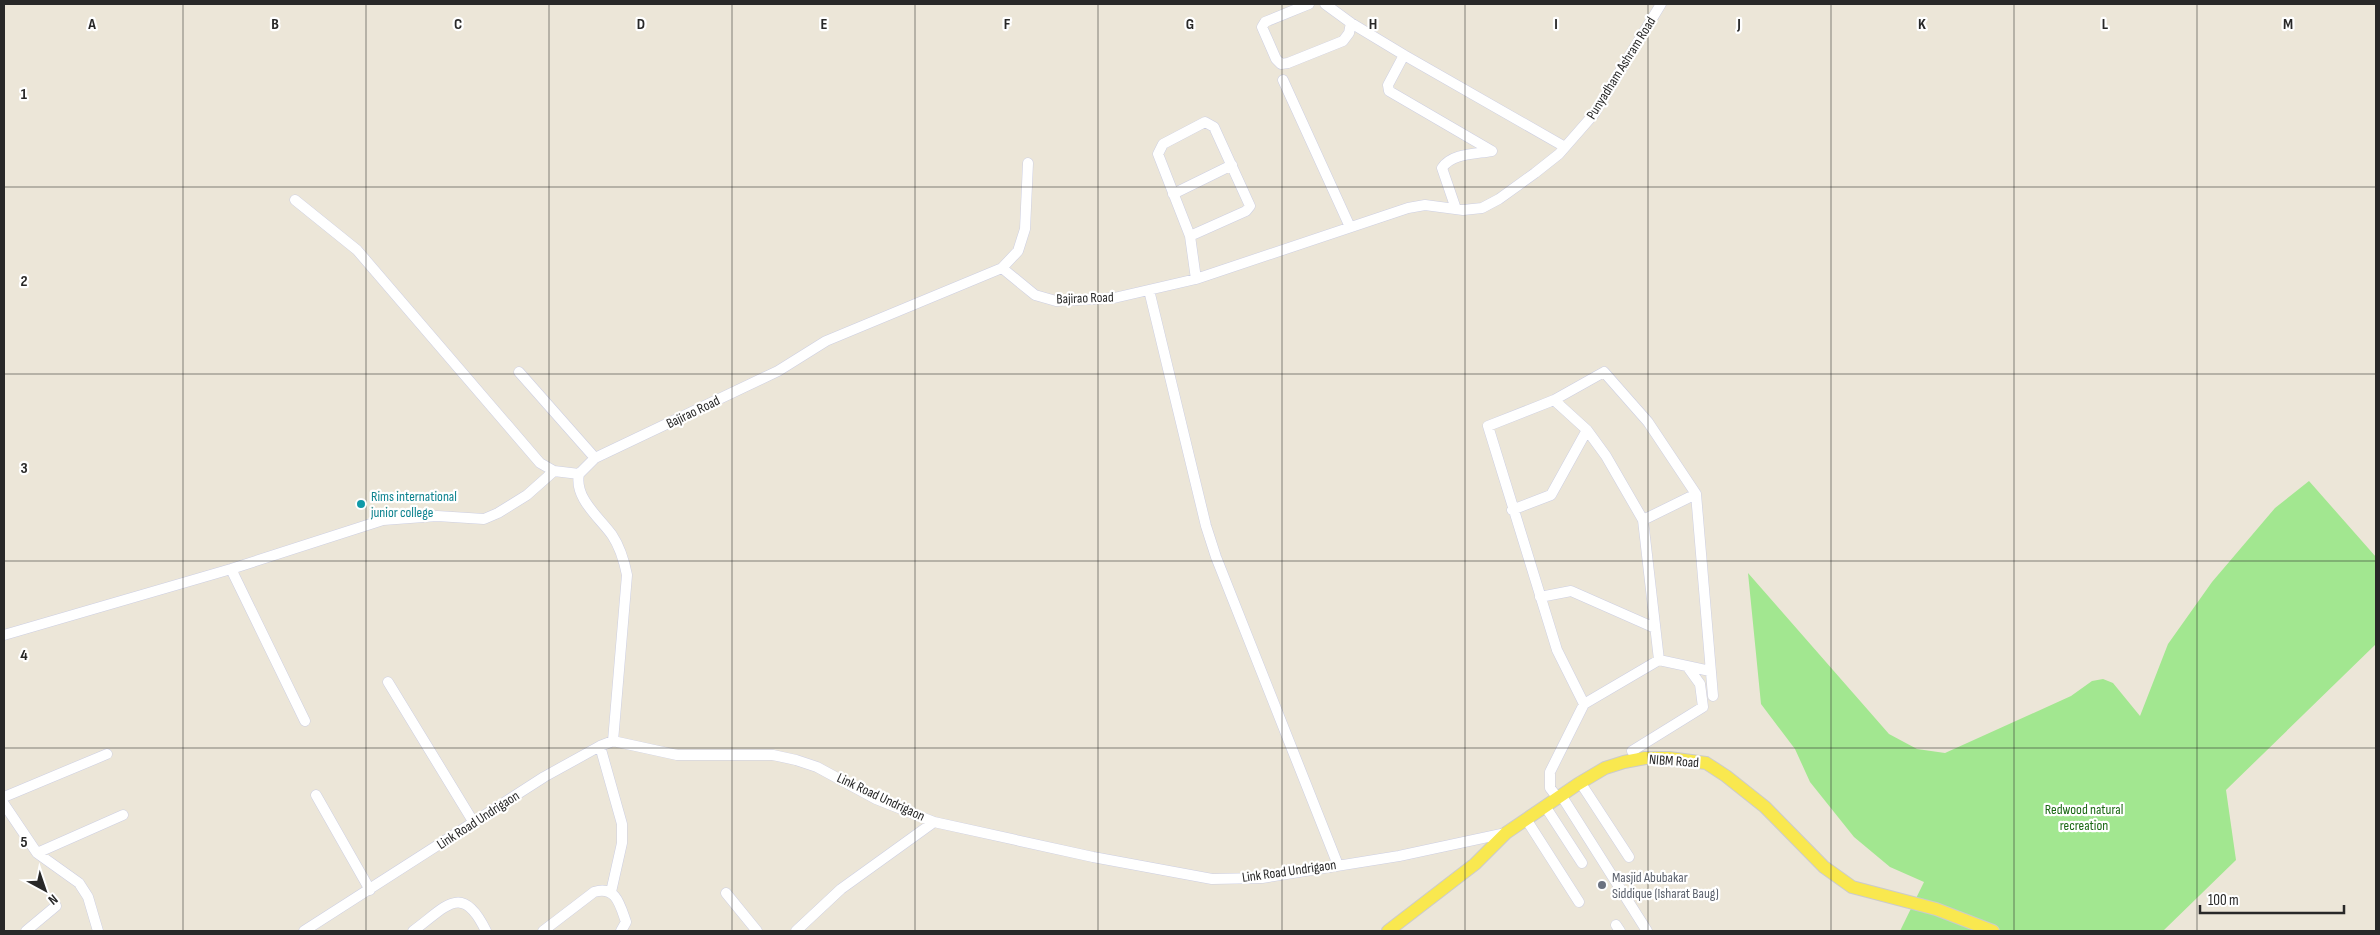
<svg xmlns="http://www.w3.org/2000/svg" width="2380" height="935" font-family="'Sofia Sans Condensed',sans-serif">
<rect width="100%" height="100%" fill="#ece6d8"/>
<!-- green -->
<path fill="#a2e790" d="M2309 481 2376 557V644L2226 790 2236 860 2163 931H1900L1924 882 1890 867 1854 837 1810 782 1795 749 1761 704 1748 573 1889 734 1917 749 1945 753 2071 696 2092 681 2103 679 2113 683 2140 716 2168 644 2212 582 2275 508Z"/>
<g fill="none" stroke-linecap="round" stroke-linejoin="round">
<defs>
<path id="minor" d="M1309 4 1265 22 1262 27 1276 59 1281 64 1288 63 1343 41 1349 33 1351 23
M1325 4 1351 23 1404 55 1565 147
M1404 55 1388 85 1389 91 1492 151
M1283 80 1350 227
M1173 194 1232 165
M295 200 357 250 540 463 554 471 579 474
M1456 209 1442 168C1452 153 1476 154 1492 151
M1190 236 1158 154 1163 144 1205 122 1214 127 1250 206 1246 211 1190 236 1196 279
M1002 268 1035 295 1056 301 1114 298 1196 279 1408 208 1425 205 1463 210 1482 208 1499 199 1535 173 1559 154 1594 114 1661 4
M1149 290 1206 526 1216 557 1338 865
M519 372 595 458
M1554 400 1587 430 1606 456 1643 520 1659 660
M579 474 595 458 778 371 826 341 1002 268 1018 251 1025 229 1028 163
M579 474C574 498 599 517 612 535 620 547 624 560 627 575L613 741
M1512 510 1551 495 1587 430
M1643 520 1696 494
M231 569 305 721
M1540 597 1571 591 1655 628
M4 635 231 569 383 520 437 516 484 519 498 513 527 495 554 471
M388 682 474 823
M1584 704 1659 660 1710 671
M600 746 622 824V843L611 892
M1632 751 1703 707 1700 684 1687 666
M1580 782 1629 857
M316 795 370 890
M1561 795 1647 931
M4 797 107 754
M1557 797 1550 788V772L1584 704 1557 650 1488 426 1554 400 1604 372 1648 422 1696 494 1713 696
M4 804 37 853 79 883 88 897 98 931
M1545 806 1582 863
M1526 819 1579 902
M37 853 123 815
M726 893 757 931
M1616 925 1620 931
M26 931 56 906
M304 931 544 777 600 746 613 741 677 755H773L796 760 817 767 876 799 934 822 1093 857 1212 879 1262 878 1399 856 1506 833
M413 931C446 907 462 881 486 931
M543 931 594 892C616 885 620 905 626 922L621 931
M796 931 841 889 934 822"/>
<path id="major" d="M1388 931 1475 864 1506 833 1578 784 1605 768 1624 762 1645 758H1669L1706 763 1726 776 1765 807 1824 867 1852 887 1936 909 1993 931"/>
</defs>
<!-- minor casing -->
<use href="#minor" stroke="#cdcfe2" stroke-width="11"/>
<!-- major casing -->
<use href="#major" stroke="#cbcbcb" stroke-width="14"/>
<!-- minor -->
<use href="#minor" stroke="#fff" stroke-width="10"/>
<!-- major -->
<use href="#major" stroke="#f9e84f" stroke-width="12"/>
</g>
<!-- grid -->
<path fill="none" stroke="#282828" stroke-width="1" stroke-opacity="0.55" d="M183 4V931M366 4V931M549 4V931M732 4V931M915 4V931M1098 4V931M1282 4V931M1465 4V931M1648 4V931M1831 4V931M2014 4V931M2197 4V931M4 187H2376M4 374H2376M4 561H2376M4 748H2376"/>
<!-- markers -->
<circle fill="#0f9aa8" stroke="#fff" stroke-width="2" cx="361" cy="504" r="5"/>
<circle fill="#6b7280" stroke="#fff" stroke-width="2" cx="1602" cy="885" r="5"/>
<g text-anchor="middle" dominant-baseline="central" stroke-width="4.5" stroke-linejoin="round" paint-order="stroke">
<!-- street labels -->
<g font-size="14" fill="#282828" stroke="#fff">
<text transform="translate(1621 68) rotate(-58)">Punyadham Ashram Road</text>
<text transform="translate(1085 298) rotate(-2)">Bajirao Road</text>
<text transform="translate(693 412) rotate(-26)">Bajirao Road</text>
<text transform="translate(1674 761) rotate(4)">NIBM Road</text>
<text transform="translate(881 797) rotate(25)">Link Road Undrigaon</text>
<text transform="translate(478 820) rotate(-33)">Link Road Undrigaon</text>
<text transform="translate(1289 871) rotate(-8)">Link Road Undrigaon</text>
</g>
<!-- culture labels -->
<g font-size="14" fill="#0d838f" stroke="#fff" text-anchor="start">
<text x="371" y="496">Rims international<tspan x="371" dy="16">junior college</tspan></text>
</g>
<!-- park labels -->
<g font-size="14" fill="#1b6814" stroke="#fff">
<text x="2084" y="809">Redwood natural<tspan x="2084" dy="16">recreation</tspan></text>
</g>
<!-- worship labels -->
<g font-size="14" fill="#5b616d" stroke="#fff" text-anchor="start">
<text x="1612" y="877">Masjid Abubakar<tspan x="1612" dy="16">Siddique (Isharat Baug)</tspan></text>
</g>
</g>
<g font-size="16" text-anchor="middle" font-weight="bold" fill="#282828" stroke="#fff" stroke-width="4.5" stroke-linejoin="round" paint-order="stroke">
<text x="92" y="29">A</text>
<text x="275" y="29">B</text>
<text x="458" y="29">C</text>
<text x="641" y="29">D</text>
<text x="824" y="29">E</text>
<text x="1007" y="29">F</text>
<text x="1190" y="29">G</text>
<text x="1373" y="29">H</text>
<text x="1556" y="29">I</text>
<text x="1739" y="29">J</text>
<text x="1922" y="29">K</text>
<text x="2105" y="29">L</text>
<text x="2288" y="29">M</text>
<text x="24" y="99">1</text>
<text x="24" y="286">2</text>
<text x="24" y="473">3</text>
<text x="24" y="660">4</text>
<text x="24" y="847">5</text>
</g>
<!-- border -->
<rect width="2380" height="935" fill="none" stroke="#282828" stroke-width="10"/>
<!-- north arrow -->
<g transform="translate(45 890) rotate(140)" stroke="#ffffff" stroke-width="4" paint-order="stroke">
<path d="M0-4L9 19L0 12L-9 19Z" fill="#282828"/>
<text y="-8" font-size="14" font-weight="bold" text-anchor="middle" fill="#282828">N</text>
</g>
<!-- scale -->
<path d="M2200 905v8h144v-8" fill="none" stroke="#282828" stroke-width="2.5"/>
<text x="2208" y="905" font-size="15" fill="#282828" stroke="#ffffff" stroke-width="4" paint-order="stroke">100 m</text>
</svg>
